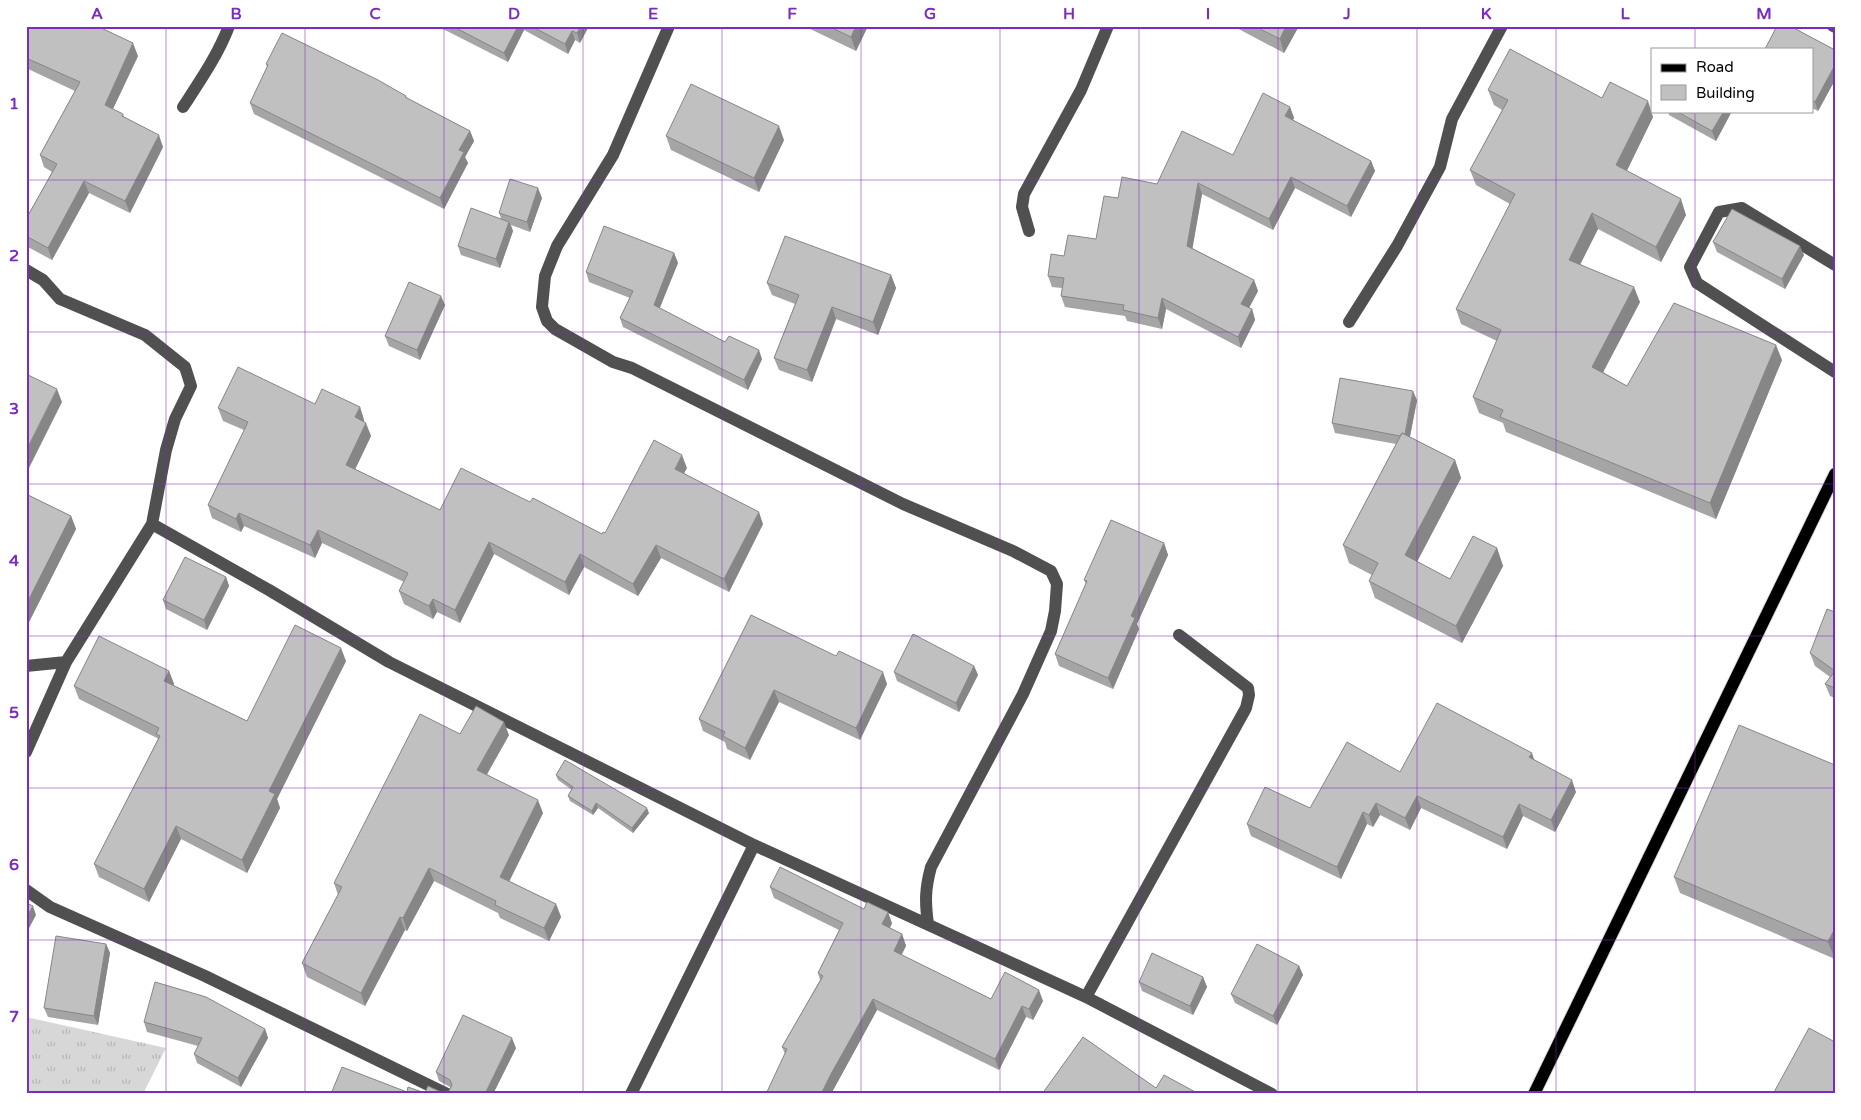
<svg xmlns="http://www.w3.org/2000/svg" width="1861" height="1120" font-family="'Varela Round',sans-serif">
<defs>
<pattern id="grass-tufts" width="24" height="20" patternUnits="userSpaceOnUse" patternTransform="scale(1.25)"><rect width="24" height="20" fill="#d7d7d7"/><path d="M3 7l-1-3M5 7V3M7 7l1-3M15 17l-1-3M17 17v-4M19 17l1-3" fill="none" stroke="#b7b7b7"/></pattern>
</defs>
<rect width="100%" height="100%" fill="#fff"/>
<!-- grass -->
<path fill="url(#grass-tufts)" d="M26 1017 166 1048 143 1094H26Z"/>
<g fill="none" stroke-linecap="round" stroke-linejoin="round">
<defs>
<path id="major" d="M1534 1094 1835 474"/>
</defs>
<!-- major casing -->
<use href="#major" stroke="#dbdbdb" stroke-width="14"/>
<!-- minor -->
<path stroke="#505050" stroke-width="12" d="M669 26 613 155 557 246 545 276 542 307 547 321 555 329 613 362 632 368 903 504 1013 551 1051 571 1057 584 1055 611 1051 631 1023 694 931 867C925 889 925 902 928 924
M1833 26 1835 27
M183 107C200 81 218 55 229 26
M1029 231 1022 207 1024 194 1081 90 1108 26
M1835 265 1742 208 1719 212 1690 267 1697 283 1835 372
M26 270 43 280 60 299 145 335 185 367 191 386 175 419 166 450 152 524 66 662 26 752
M1349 322 1397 246 1440 167 1452 119 1502 26
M152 524 269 590 389 662 754 845 1086 997 1272 1094
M26 666 66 662
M26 890 50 907 205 976 447 1094
M1086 997 1246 708 1249 695 1248 688 1179 635
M631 1094 754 845"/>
<!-- major -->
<use href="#major" stroke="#000" stroke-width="12"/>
</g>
<!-- wall -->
<path fill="#a5a5a5" d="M26 26 138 56 113 109 123 114 124 117 163 147 130 213 89 193 52 260 26 246V219L52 172 44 167 40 155 75 91 26 68Z
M436 26H589L580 43 575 40 568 54 524 30 508 62 449 32Z
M804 26H868L856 51Z
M1233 26H1299L1284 53Z
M1777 26H1790L1835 50V80L1818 111 1812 108V49H1765Z
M266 64 406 96 407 98 470 131 474 141 465 157 468 163 444 209 254 114 250 103 267 67Z
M1488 90 1602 98 1653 117 1626 171 1686 215 1661 262 1598 229 1580 264 1640 302 1603 372 1627 386 1782 360 1716 519 1506 432 1503 423 1479 413 1473 397 1497 341 1461 324 1456 309 1510 204 1476 185 1470 170 1502 110 1494 105Z
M1290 107 1294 118 1293 120 1371 161 1375 171 1351 217 1295 188 1273 230 1202 194 1192 248 1254 280 1258 291 1249 308 1252 309 1255 320 1241 348 1166 309 1162 329 1127 321 1125 316 1065 307 1061 296 1062 288 1052 287 1048 276 1064 256 1096 239 1118 198 1233 155Z
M1668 111H1732L1716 141 1669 115Z
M666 136 784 140 759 192 671 150Z
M542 198 530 232 511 225 513 231 500 268 461 255 458 246 501 218 499 213Z
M1713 242 1804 255 1785 289 1717 252Z
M674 253 678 263 659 308 725 342 762 359 748 390 623 327 620 318 630 298 589 282 586 272Z
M891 275 896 288 878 335 836 319 812 382 779 370 774 358 795 304 772 295 767 283Z
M445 305 420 360 389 346 385 336Z
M1417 400 1410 437 1455 460 1461 478 1417 562 1450 579 1497 548 1503 566 1462 643 1375 598 1369 581 1372 575 1349 563 1343 545 1396 444 1335 433 1332 423Z
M315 404 360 407 364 420V421L371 436 355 469 440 510 530 502 602 534 605 533 687 468 684 473 763 524 729 592 661 558 638 596 584 567 569 595 494 554 460 623 437 612 433 619 404 604 399 591 404 582 322 543 315 558 244 526 241 532 212 518 208 505 244 430 223 421 218 408Z
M26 494 71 516 76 529 29 622 26 621Z
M1164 543 1168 555 1137 624 1139 629 1113 689 1059 666 1055 654 1086 584 1084 580Z
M226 577 229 586 207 630 166 609 163 600Z
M1835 612V698L1830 696 1825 684 1830 677 1815 666 1810 653Z
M751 615 887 684 860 740 779 702 750 760 727 749 725 742 703 731 699 719Z
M346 661 277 799 280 808 247 873 181 839 149 902 99 877 94 864 158 739 157 738 79 699 74 686 169 671 174 684 173 685 247 721Z
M974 666 978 675 959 712 897 681 894 672Z
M460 734 509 735 487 774 543 813 509 881 556 904 561 917 549 941 500 918 498 913 434 881 407 931 405 930 365 1006 307 977 302 963 338 895 334 883Z
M1534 760 1576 792 1555 832 1523 816 1507 849 1421 808 1410 830 1380 815 1373 827 1367 824 1341 879 1251 836 1247 824 1310 808 1400 772Z
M1835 765V959L1680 893 1674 877Z
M556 775 649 813 633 833 598 808 593 815 570 801 568 796 572 790 558 780Z
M770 887 892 923 890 928 902 934 906 946 901 955 991 999 1043 1001 1033 1020 1026 1017 999 1070 877 1010 831 1094H766L785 1054 782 1047 820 980 818 973 839 930 774 898Z
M106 944 110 953 98 1025 48 1017 44 1008Z
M1299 966 1303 975 1277 1025 1235 1003 1231 994Z
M1203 977 1207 987 1193 1015 1142 991 1139 982Z
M144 1022 265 1029 268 1038 241 1087 197 1063 194 1054 198 1046 147 1032Z
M516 1048 493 1094H331L407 1092 425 1093 449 1091 450 1087 439 1081 436 1072Z"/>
<!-- shaded-wall -->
<path fill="#868686" d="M518 26H523L524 30 508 62 504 53Z
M581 26H589L580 43 577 33Z
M856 26H868L856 51 851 37Z
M1286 26H1299L1284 53 1280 39Z
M572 31 575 40 568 54 565 44Z
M133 43 138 56 109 117 105 105Z
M1835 65V80L1818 111 1815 102Z
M1648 101 1653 117 1622 181 1616 165Z
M1290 107 1294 118 1289 127 1285 116Z
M1724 111H1732L1716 141 1712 131Z
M779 126 784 140 759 192 754 178Z
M470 131 474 141 465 157 468 163 444 209 440 198 459 150Z
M159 135 163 147 130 213 125 201Z
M1371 161 1375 171 1351 217 1347 206Z
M1291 177 1295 188 1273 230 1269 219Z
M84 181 89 193 52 260 48 248Z
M1198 183 1202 194 1191 257 1187 246Z
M538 188 542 198 530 232 527 222Z
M1681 199 1686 215 1661 262 1656 247Z
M1592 213 1598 229 1575 275 1569 260Z
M509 222 513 231 500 268 496 259Z
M1800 246 1804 255 1785 289 1782 279Z
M674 253 678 263 657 315 654 305Z
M891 275 896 288 878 335 873 322Z
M1254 280 1258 291 1245 315 1241 304Z
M1634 287 1640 302 1598 382 1592 367Z
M441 296 445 305 420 360 417 350Z
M1162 298 1166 309 1162 329 1158 318Z
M832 307 836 319 812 382 807 370Z
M1252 309 1255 320 1241 348 1238 337Z
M1776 345 1782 360 1716 519 1710 503Z
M759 350 762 359 748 390 744 380Z
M57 389 62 402 26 474V451Z
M1413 391 1417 400 1408 446 1405 437Z
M360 407 364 420 360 430 355 417Z
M366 423 371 436 351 478 346 465Z
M682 455 687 468 679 482 675 469Z
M1455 460 1461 478 1411 573 1405 555Z
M759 512 763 524 729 592 724 579Z
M239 513 244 526 241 532 236 519Z
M71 516 76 529 29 622 26 614V605Z
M318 530 322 543 315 558 310 545Z
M489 542 494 554 460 623 455 610Z
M1164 543 1168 555 1137 624 1139 629 1113 689 1108 678 1131 616Z
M656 545 661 558 638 596 633 584Z
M1497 548 1503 566 1462 643 1456 626Z
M580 554 584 567 569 595 565 582Z
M226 577 229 586 207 630 204 620Z
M433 599 437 612 433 619 429 606Z
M341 648 346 661 277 799 280 808 247 873 242 860 269 791Z
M974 666 978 675 959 712 956 703Z
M169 671 174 684 169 694 164 681Z
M883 672 887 684 860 740 856 728Z
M774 690 779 702 750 760 745 748Z
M504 722 509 735 482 783 477 770Z
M1532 753 1536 765 1529 757Z
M1572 780 1576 792 1555 832 1551 820Z
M1417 796 1421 808 1410 830 1405 818Z
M538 800 543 813 505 890 500 877Z
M596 803 598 808 593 815 592 811Z
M1376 803 1380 815 1373 827 1369 815Z
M1519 804 1523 816 1507 849 1503 837Z
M647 808 649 813 633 833 632 828Z
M1363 812 1367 824 1341 879 1337 867Z
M176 826 181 839 149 902 144 889Z
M429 868 434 881 407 931 403 918Z
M556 904 561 917 549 941 544 928Z
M33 906 36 915 26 934V918Z
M888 912 892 923 886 936 882 924Z
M400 917 405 930 365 1006 361 993Z
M1833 932 1835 938V959L1828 942Z
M902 934 906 946 898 962 894 951Z
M106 944 110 953 98 1025 94 1016Z
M1299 966 1303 975 1277 1025 1273 1016Z
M1203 977 1207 987 1193 1015 1190 1006Z
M1039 990 1043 1001 1033 1020 1029 1009Z
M873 999 877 1010 831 1094H821L831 1074Z
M1022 1006 1026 1017 999 1070 995 1059Z
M265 1029 268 1038 241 1087 238 1078Z
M512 1038 516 1048 493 1094H485Z"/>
<!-- building -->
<path fill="#c0c0c0" stroke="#868686" d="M26 26H97L133 43 105 105 123 114 122 116 159 135 125 201 84 181 48 248 26 236V219L57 164 40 155 80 82 26 58Z
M452 26H518L504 53Z
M531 26H581L577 33 572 31 565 44Z
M828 26H856L851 37Z
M1254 26H1286L1280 39Z
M1777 26H1790L1835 50V65L1815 102 1812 100V49H1765Z
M282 33 378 80 406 96 405 97 470 131 459 150 464 152 440 198 250 103 268 65 266 64Z
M1510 49 1602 98 1610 82 1648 101 1616 165 1681 199 1656 247 1592 213 1569 260 1634 287 1592 367 1627 386 1674 303 1776 345 1710 503 1500 417 1503 410 1473 397 1501 330 1456 309 1515 194 1470 170 1508 100 1488 90Z
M691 84 779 126 754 178 666 136Z
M1263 93 1290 107 1285 116 1371 161 1347 206 1291 177 1269 219 1198 183 1187 246 1254 280 1241 304 1252 309 1238 337 1162 298 1158 318 1123 310 1124 305 1061 296 1064 278 1048 276 1051 254 1064 256 1068 235 1096 239 1104 196 1118 198 1122 177 1157 184 1182 131 1233 155Z
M1676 111H1724L1712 131Z
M510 179 538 188 527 222 499 213Z
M471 208 509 222 496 259 458 246Z
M1732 209 1800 246 1782 279 1713 242Z
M604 226 674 253 654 305 725 342 729 336 759 350 744 380 620 318 633 291 586 272Z
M785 236 891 275 873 322 832 307 807 370 774 358 799 295 767 283Z
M409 282 441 296 417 350 385 336Z
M238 367 315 404 322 389 360 407 355 417 366 423 346 465 440 510 461 468 530 502 533 498 602 534 603 532 605 533 654 440 682 455 675 469 759 512 724 579 656 545 633 584 580 554 565 582 489 542 455 610 433 599 429 606 399 591 408 573 318 530 310 545 239 513 236 519 208 505 248 422 218 408Z
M26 374 57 389 26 451Z
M1340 378 1413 391 1405 434 1402 433 1400 436 1332 423Z
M1402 433 1455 460 1405 555 1450 579 1473 536 1497 548 1456 626 1369 581 1378 563 1343 545Z
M26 494 71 516 26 605Z
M1111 520 1164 543 1131 616 1135 618 1108 678 1055 654 1087 581 1084 580Z
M185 557 226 577 204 620 163 600Z
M1827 609 1835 612V671L1810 653Z
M751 615 836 656 839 651 883 672 856 728 774 690 745 748 723 736 725 732 699 719Z
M295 625 341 648 269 791 275 794 242 860 176 826 144 889 94 864 160 736 156 734 159 728 74 686 99 636 169 671 164 681 247 721Z
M913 634 974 666 956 703 894 672Z
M1835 671V688L1825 684Z
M1437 703 1532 753 1529 757 1572 780 1551 820 1519 804 1503 837 1417 796 1405 818 1376 803 1369 815 1363 812 1337 867 1247 824 1265 787 1310 808 1347 742 1400 772Z
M476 706 504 722 477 770 538 800 500 877 556 904 544 928 495 905 496 901 429 868 403 918 400 917 361 993 302 963 342 887 334 883 420 714 460 734Z
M1739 725 1835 765V933L1833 932 1828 942 1674 877Z
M565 760 647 808 632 828 596 803 592 811 568 796 573 787 556 775Z
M780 867 864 909 867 902 888 912 882 924 902 934 894 951 991 999 1005 972 1039 990 1029 1009 1022 1006 995 1059 873 999 831 1074 821 1094H766L787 1049 782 1047 823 976 818 973 843 923 770 887Z
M26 903 33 906 26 918Z
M56 936 106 944 94 1016 44 1008Z
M1257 944 1299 966 1273 1016 1231 994Z
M1152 953 1203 977 1190 1006 1139 982Z
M155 982 206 997 265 1029 238 1078 194 1054 202 1038 144 1022Z
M463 1015 512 1038 485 1094H331L342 1067 407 1092 408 1087 425 1093 428 1086 441 1092 449 1091 452 1085 450 1080 436 1072Z
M1809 1028 1835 1042V1094H1773Z
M1083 1037 1156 1088 1164 1075 1199 1094H1042Z"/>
<!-- grid -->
<path fill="none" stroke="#7b2cbf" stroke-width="1" stroke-opacity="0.55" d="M166 26V1094M305 26V1094M444 26V1094M583 26V1094M722 26V1094M861 26V1094M1000 26V1094M1139 26V1094M1278 26V1094M1417 26V1094M1556 26V1094M1695 26V49M1695 111V1094M26 180H1835M26 332H1835M26 484H1835M26 636H1835M26 788H1835M26 940H1835"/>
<!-- border -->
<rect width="1861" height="1120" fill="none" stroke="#ffffff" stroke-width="55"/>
<!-- legend -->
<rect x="1651" y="48" width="162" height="65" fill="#ffffff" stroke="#999999"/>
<rect x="1661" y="64" width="25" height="8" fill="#000000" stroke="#999999"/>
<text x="1696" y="72" font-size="15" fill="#000000">Road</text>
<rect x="1661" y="85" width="25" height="15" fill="#c0c0c0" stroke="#999999"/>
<text x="1696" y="98" font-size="15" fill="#000000">Building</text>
<rect x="28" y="28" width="1806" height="1064" fill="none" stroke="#7b2cbf" stroke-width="2"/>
<g font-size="16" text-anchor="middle" font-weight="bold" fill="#7b2cbf">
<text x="97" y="19">A</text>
<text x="236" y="19">B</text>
<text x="375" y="19">C</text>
<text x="514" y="19">D</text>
<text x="653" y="19">E</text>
<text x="792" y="19">F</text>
<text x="930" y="19">G</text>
<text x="1069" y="19">H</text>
<text x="1208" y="19">I</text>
<text x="1347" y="19">J</text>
<text x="1486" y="19">K</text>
<text x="1625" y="19">L</text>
<text x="1764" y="19">M</text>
<text x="14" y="109">1</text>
<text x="14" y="261">2</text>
<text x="14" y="414">3</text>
<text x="14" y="566">4</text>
<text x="14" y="718">5</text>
<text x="14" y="870">6</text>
<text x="14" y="1022">7</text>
</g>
</svg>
